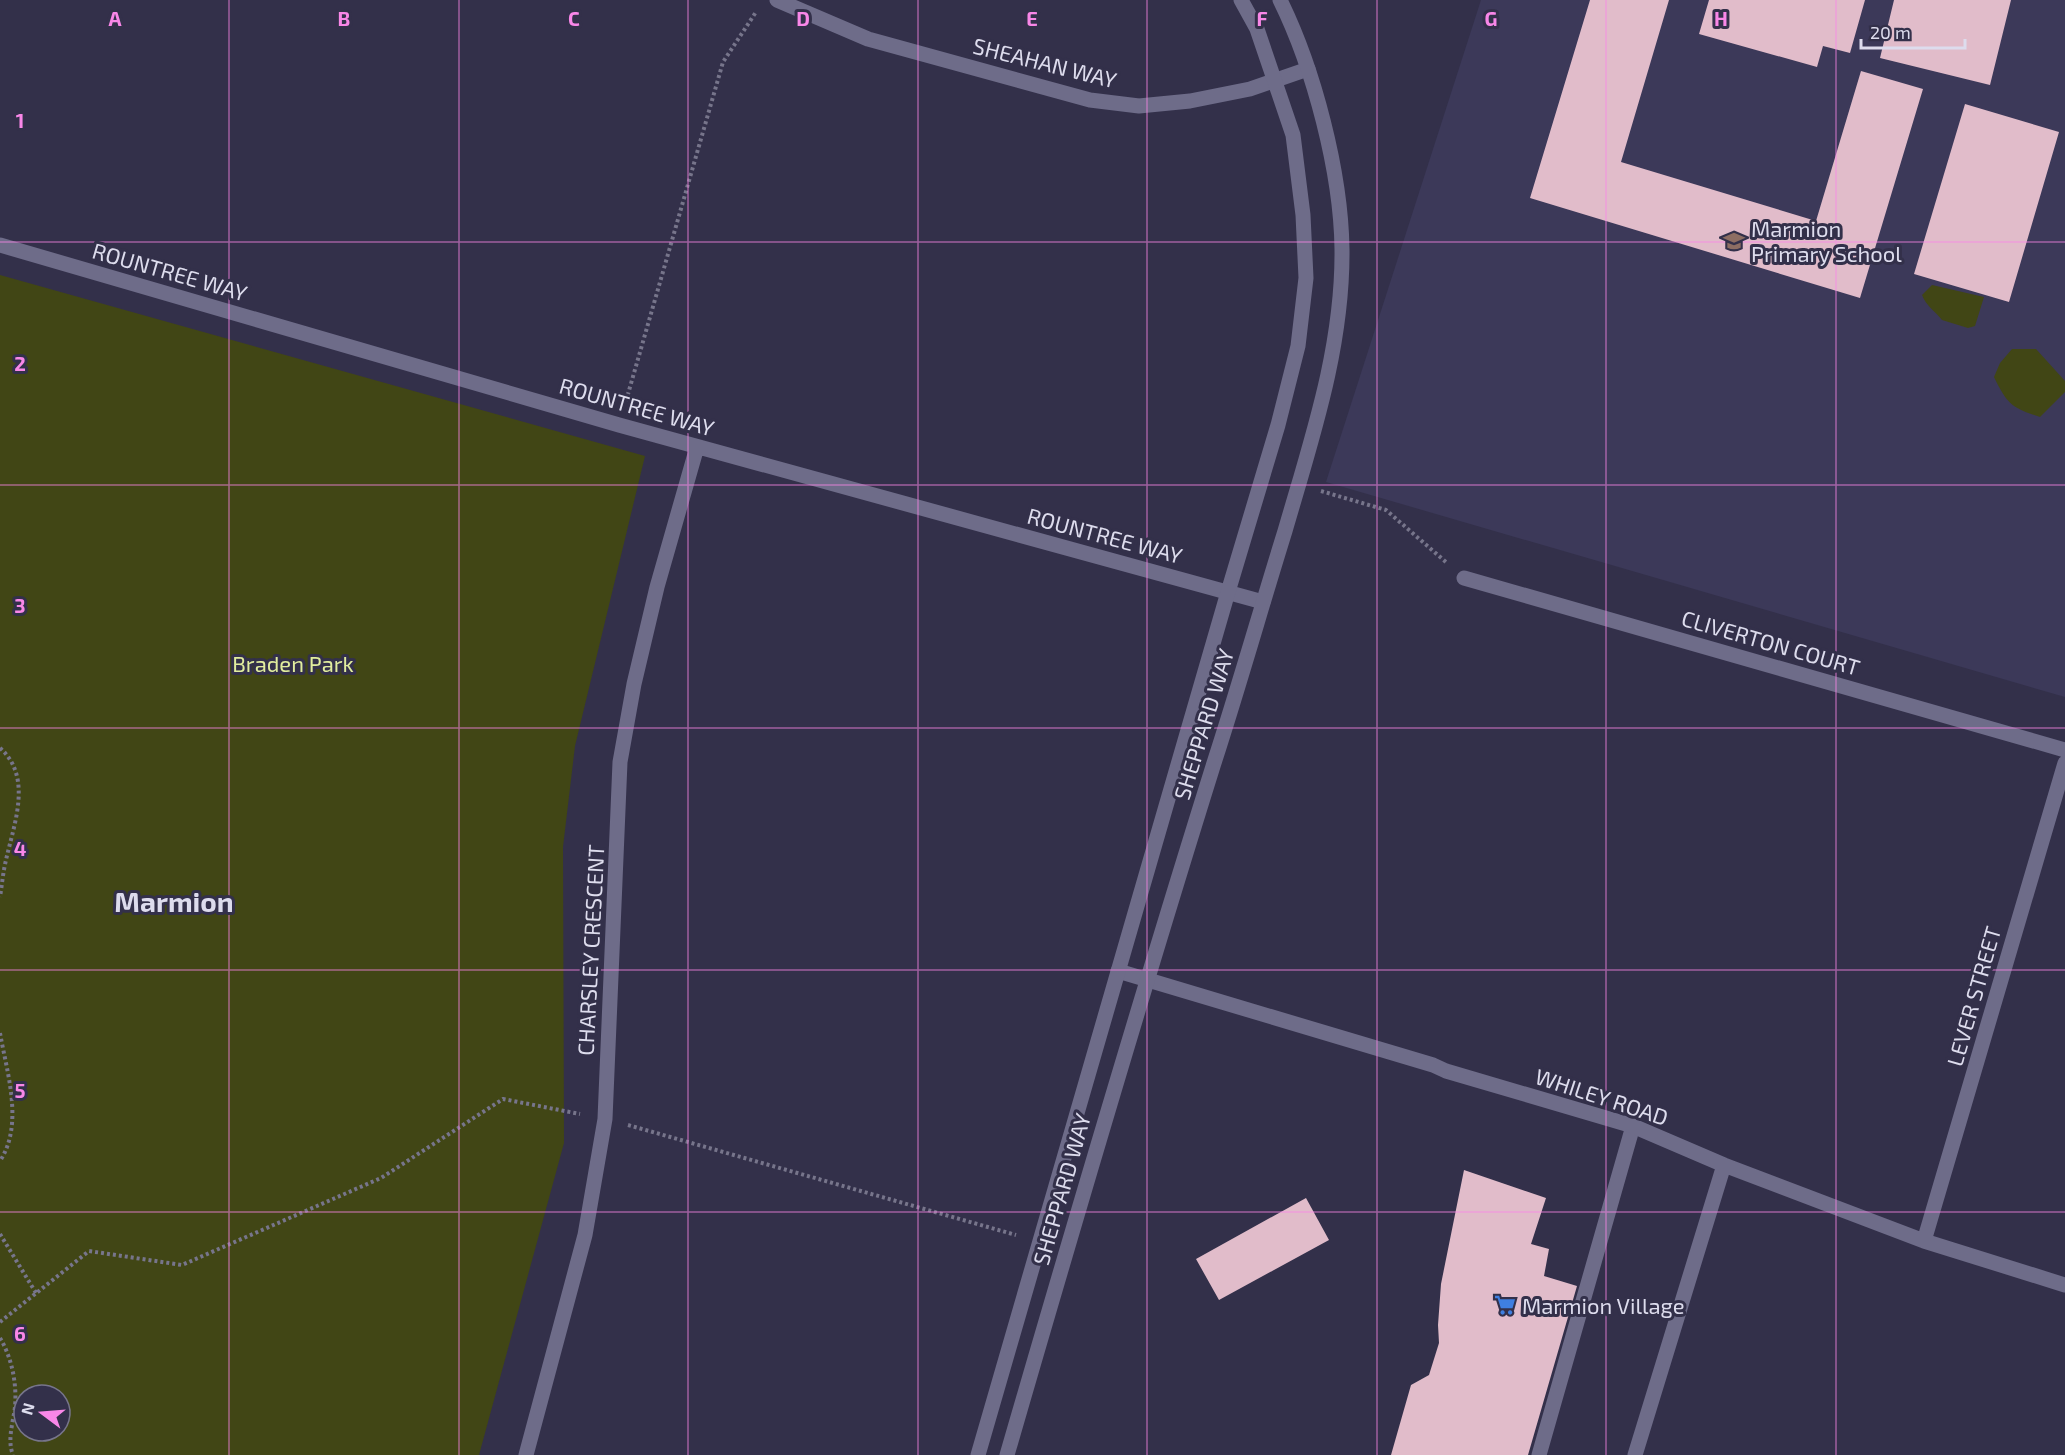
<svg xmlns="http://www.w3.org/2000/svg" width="2065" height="1455" font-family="'Exo 2',sans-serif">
<rect width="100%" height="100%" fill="#33304a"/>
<!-- built -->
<path fill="#3c3959" d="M1481 0H2065V697L1326 482Z"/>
<!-- park -->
<path fill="#414615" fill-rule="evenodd" d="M0 275 645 456 575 746 563 847 564 1143 479 1455H0ZM24 1395H60V1431H24Z
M1932 285 1984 297 1975 326 1968 328 1942 320C1935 311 1926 306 1922 295Z
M2012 349H2036L2065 381V392L2040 417C2012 408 2007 404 1994 377L2000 363Z"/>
<!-- building -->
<path fill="#e1bcca" d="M1590 0H1669L1621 162 1816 221 1861 71 1923 89 1860 298 1530 198Z
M1709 0H1865L1850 53 1823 46 1817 67 1699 34Z
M1894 0H2011L1990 85 1880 58Z
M1965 104 2059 132 2009 302 1914 274Z
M1464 1170 1546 1198 1531 1244 1549 1249 1544 1276 1577 1286 1528 1455H1391L1411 1385 1429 1375 1439 1343 1438 1325 1441 1284Z
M1306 1198 1329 1240 1219 1300 1196 1259Z"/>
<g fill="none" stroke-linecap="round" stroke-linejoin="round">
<!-- path -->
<path stroke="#77758b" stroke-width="4" stroke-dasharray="3 3" stroke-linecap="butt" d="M626 401 723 62 756 12
M1321 491 1386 510 1447 563
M0 748C33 777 14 824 6 860 3 872 2 885 0 897
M0 1033C7 1073 24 1124 0 1161
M628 1125 1016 1235
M0 1234 36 1293
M0 1322 89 1251 182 1265 381 1178 503 1099 580 1114
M0 1338C12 1358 17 1384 15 1407 13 1423 7 1440 13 1455"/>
<!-- service -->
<path stroke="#6e6c89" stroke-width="15" d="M1539 1455 1633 1126"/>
<!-- minor -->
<path stroke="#6e6c89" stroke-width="15" d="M777 0 868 39 1090 100 1139 106 1190 101 1250 89 1308 69
M0 245 619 425 1263 602
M1464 578 2065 750
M1118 971 1433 1065 1446 1071 1633 1126 1724 1165 1924 1241 2065 1285
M1924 1241 2065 763
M526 1455 585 1235 605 1119 620 762 634 684 657 587 697 447
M1635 1455 1724 1165"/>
<!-- tertiary -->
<path stroke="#6e6c89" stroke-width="15" d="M978 1455 1228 592 1278 425 1298 346 1306 278 1303 215 1293 135 1257 29 1241 0
M1007 1455C1074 1224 1142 993 1214 763 1239 686 1261 608 1285 531 1312 438 1343 347 1342 249 1341 172 1314 69 1280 0"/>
</g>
<!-- grid -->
<path fill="none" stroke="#f987e8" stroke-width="1.5" stroke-opacity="0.55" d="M229 0V1455M459 0V1455M688 0V1455M918 0V1455M1147 0V1455M1377 0V1455M1606 0V1455M1836 0V1455M0 242H2065M0 485H2065M0 728H2065M0 970H2065M0 1212H2065"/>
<!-- icons -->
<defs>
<symbol id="school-bare" viewBox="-9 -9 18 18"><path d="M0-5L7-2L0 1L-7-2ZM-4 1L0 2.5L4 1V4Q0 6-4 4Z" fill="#8d6e63" stroke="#33304a" stroke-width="2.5" paint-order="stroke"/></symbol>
<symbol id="supermarket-bare" viewBox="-9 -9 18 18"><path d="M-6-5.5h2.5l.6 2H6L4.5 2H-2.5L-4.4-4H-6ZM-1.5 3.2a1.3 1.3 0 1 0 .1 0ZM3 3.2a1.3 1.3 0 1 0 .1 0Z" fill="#3f7fe0" stroke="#33304a" stroke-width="2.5" paint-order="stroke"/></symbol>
</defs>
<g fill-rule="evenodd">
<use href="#school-bare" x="1719" y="226" width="30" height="30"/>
<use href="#supermarket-bare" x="1490" y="1290" width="30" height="30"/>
</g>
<g text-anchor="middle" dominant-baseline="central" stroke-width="6" stroke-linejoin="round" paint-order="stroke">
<!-- street labels -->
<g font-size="22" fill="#dddced" stroke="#33304a">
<text transform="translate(1045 62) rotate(14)">SHEAHAN WAY</text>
<text transform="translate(170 271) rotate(16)">ROUNTREE WAY</text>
<text transform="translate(637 406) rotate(16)">ROUNTREE WAY</text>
<text transform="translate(1105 535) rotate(15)">ROUNTREE WAY</text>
<text transform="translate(1771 642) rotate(16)">CLIVERTON COURT</text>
<text transform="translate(1203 724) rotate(-73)">SHEPPARD WAY</text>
<text transform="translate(590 950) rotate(-87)">CHARSLEY CRESCENT</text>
<text transform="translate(1973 996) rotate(-74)">LEVER STREET</text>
<text transform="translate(1602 1096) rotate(18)">WHILEY ROAD</text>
<text transform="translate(1061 1189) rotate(-74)">SHEPPARD WAY</text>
</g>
<!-- poi labels -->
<g font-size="22" fill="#dddced" stroke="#33304a" text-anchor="start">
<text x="1751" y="228">Marmion<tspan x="1751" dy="25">Primary School</tspan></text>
<text x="1522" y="1305">Marmion Village</text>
</g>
<!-- park labels -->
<g font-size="22" fill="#e1ed9e" stroke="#33304a">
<text x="293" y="663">Braden Park</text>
</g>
<!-- district labels -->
<g font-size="28" font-weight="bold" fill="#dddced" stroke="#33304a">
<text x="174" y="901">Marmion</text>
</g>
</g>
<g font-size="20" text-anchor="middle" font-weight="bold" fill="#f987e8" stroke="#33304a" stroke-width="6" stroke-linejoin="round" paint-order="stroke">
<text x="115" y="26">A</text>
<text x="344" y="26">B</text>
<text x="574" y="26">C</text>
<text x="803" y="26">D</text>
<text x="1032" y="26">E</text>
<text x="1262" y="26">F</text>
<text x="1491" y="26">G</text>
<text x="1721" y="26">H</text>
<text x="20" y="128">1</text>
<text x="20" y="371">2</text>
<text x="20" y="613">3</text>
<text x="20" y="856">4</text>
<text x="20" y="1098">5</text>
<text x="20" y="1341">6</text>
</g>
<!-- north arrow -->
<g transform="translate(42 1413) rotate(286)"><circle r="28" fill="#33304a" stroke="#77758b" stroke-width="1.5"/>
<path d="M0-4.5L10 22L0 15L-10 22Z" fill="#f987e8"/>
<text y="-9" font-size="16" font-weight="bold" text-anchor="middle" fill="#dddced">N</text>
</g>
<!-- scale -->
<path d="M1861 39v9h104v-9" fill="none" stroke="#dddced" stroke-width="3"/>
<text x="1870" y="39" font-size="18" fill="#dddced" stroke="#33304a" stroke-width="4.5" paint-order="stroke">20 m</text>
</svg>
